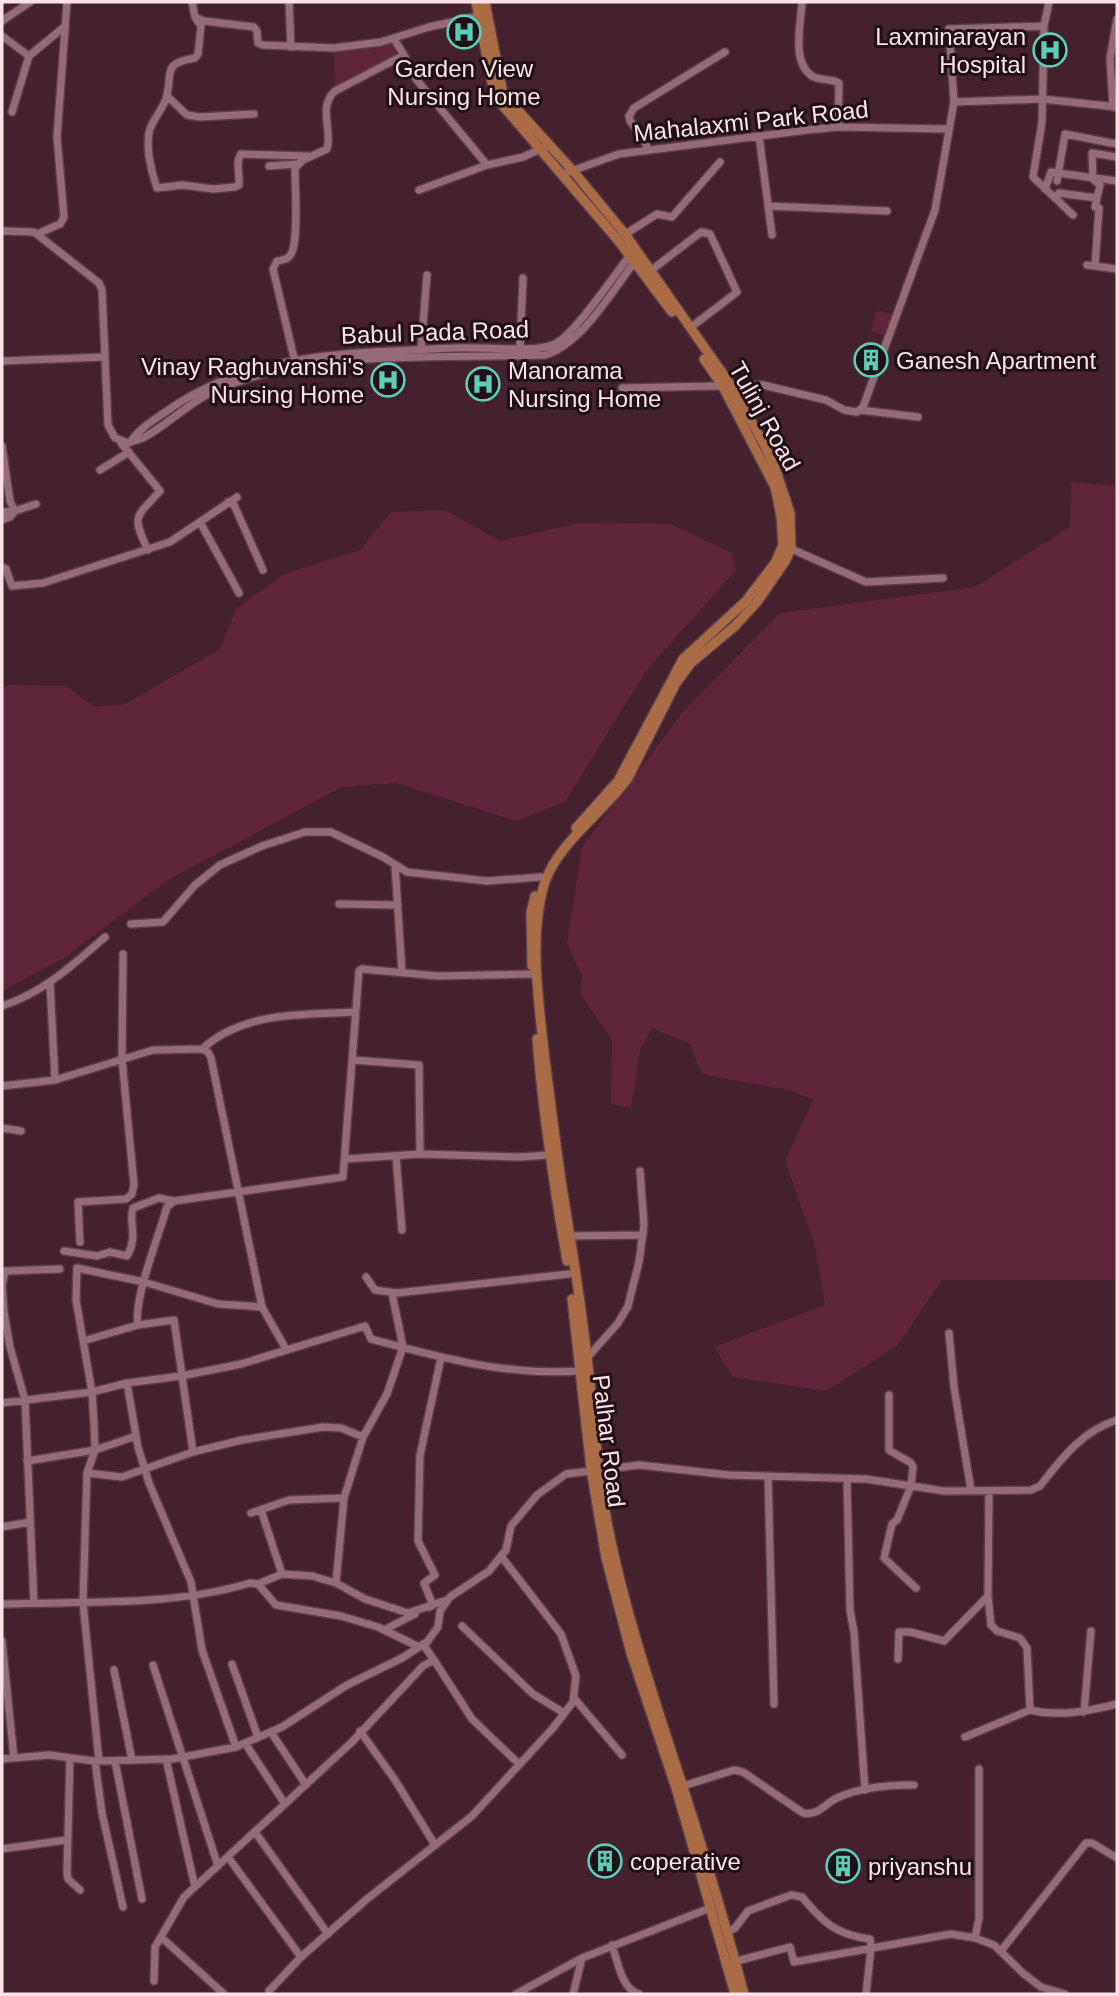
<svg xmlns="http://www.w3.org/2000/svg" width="1119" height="1996" font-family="Helvetica,sans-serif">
<rect width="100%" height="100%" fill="#44212d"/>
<!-- green -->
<path fill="#5f233a" d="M394 39 404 55 335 91 334 48Z
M877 310 893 315 885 335 871 331Z
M1071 482 1117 486V1280H942L897 1346 826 1391 733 1377 714 1347 825 1305 814 1242 785 1161 813 1100 792 1091 702 1074 690 1044 652 1028 640 1050 631 1108 611 1104 612 1040 580 994 582 976 567 943 582 847 682 713 780 613 975 587 1070 527Z
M445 510 500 541 579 523 671 524 732 553 736 570 646 671 565 802 516 821 396 783 342 787 168 880 64 958 2 991V688L8 685 66 686 94 707 125 704 220 649 236 609 284 574 360 550 391 512Z"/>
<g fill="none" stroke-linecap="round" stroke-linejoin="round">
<defs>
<path id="minor" d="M192 2 195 17 204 21 254 27 257 31 258 43 263 45 334 48 381 42 429 27 479 16
M289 2 291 47
M802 2C801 23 791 62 812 76 820 81 830 78 839 83L838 127
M1049 2 1044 26 1042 122 1033 177 1073 215
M195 17 201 26 198 54 195 58C164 63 172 70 167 95 165 107 154 117 150 129 145 145 151 172 157 188L182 185 213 189 235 187 239 185C240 175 235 162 241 154L308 156
M2 21 30 2
M2 36 29 56
M404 55 416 79 487 165
M167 96 187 115 200 117 254 114
M954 102 949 29 1044 26
M1113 107 1110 58 1117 19
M12 112 29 56 64 27
M759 136 772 235
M648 150 643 137 630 121 629 116 634 108 725 52
M269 166 297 164
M563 174 619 154 807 130 838 127 948 129
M1057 181 1065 134 1117 144
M1045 189 1051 172 1117 181
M419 190 487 165 523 157 545 147
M1055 198 1059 193 1097 198
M768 206 887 211
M2 231 34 232 99 283 102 290 108 425 115 438 128 443C132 441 138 440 143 438 169 424 190 401 219 389 316 348 441 359 545 355 582 344 612 291 636 260
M37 234 60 224 64 217 57 137 67 2
M624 235 657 214 672 217 720 162
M1087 265 1117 269
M1095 266 1099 208 1095 207 1100 185 1093 179 1092 153 1117 157
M649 272 701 232 710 234 737 292 690 328
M520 348 523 278
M421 350 427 275
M2 361 105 357
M295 362 273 269 277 261C282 260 288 260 291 254 299 241 295 186 295 168L303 160 327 149C333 129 317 108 335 91L404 55 394 39
M622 388 763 385 826 400 844 410 857 412 863 407 935 210 954 102 1042 99 1117 107
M860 410 918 417
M131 441C140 428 154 420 167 411 251 351 356 353 454 348 481 346 533 354 555 344 576 333 614 275 631 254
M121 443 160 491C136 518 131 514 148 550
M2 446 10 501 15 511
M100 470 129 452
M228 502 234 505 263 570
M2 512 15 511 36 504
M2 520 10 517 15 511
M200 522 239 593
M787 547 866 582 943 578
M2 567 6 569 12 586 43 583 170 542 237 497
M395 865 402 972
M339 904 398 905
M131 924 163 922 195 885 220 865 262 846 305 832H331L383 857 407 872 487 881 541 877
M50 983 55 1080
M2 1006C43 993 74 964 105 937
M202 1049C244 1011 302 1015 355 1012
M353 1060 419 1065 420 1154
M2 1086 55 1080 153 1050 202 1049 208 1052 211 1058 262 1307 286 1349
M2 1128 21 1131
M396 1156 402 1230
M346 1159 420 1154 520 1157 549 1155
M567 1236 643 1235
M80 1242 78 1202 126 1199 132 1194 134 1185 122 1059 123 954
M64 1251 97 1256 110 1252 127 1256C139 1236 128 1223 133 1208L159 1198 174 1201
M366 1277 375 1290 397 1293 569 1274
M392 1293 403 1347 387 1394 363 1437 344 1498 336 1583 365 1599 408 1613 447 1600
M949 1333 954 1387 971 1490
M83 1341 138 1325
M587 1358 618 1323 628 1306 639 1262 644 1225 640 1171
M127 1383 138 1447 149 1483 191 1582 202 1650 236 1747
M889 1395V1450L911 1463 913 1467 911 1486 897 1520 892 1524 884 1558 916 1588
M2 1403 92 1392 127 1383 181 1376 241 1364 365 1326 371 1339C442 1358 506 1376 581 1371
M193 1452 174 1320 138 1325C133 1300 159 1235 167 1207L174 1201 343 1177 359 971 362 969 438 976 538 974
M27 1461 95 1450 136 1436
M87 1473 122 1477 193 1452 242 1440 323 1427 341 1428 363 1437
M768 1476 774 1704
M847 1479 850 1610 854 1632 865 1790
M989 1491 988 1596 991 1625 997 1631 1020 1638 1027 1648 1030 1710C1059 1717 1089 1711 1117 1704
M261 1510 282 1574 312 1576 336 1583
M251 1513 289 1500 344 1498
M2 1527 30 1522
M258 1584 282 1574
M34 1603 25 1400 10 1347 4 1312 2 1286 5 1271 60 1269
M2 1604C84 1601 170 1607 250 1583L258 1584 276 1605 341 1616 378 1627 419 1647
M429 1607 433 1605 424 1583 435 1575 418 1541 420 1455 441 1358
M462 1626 533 1694 564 1713
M384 1630 415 1614
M2 1641 14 1758
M898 1659 899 1632H910L944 1641 988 1596
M434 1660 472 1719 518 1763
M232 1664 258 1737
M153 1665 218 1866
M114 1670 132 1760
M574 1698 622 1755
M1084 1712 1091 1631
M360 1731 395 1780 435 1845
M271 1732 306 1785
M965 1737 1030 1710
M245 1743 285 1804
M70 1758 67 1872 68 1879 80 1890
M2 1759 49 1755 94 1761 172 1759 236 1747 282 1727 347 1685 402 1658 427 1642 438 1627 440 1611 450 1597 489 1571 506 1550 511 1526 537 1495 566 1474 639 1465 729 1475 866 1479 944 1491 1031 1490 1040 1486C1062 1458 1082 1431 1117 1420
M166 1759 195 1887
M95 1761 102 1813 123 1907
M99 1761 83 1603 87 1473 95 1450 94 1423 92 1392 76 1300 77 1268 144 1282 218 1304 262 1307
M115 1761 142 1899
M680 1787 734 1770 743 1772 803 1813C819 1816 824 1804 837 1798 860 1787 889 1785 914 1785
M255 1832 328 1934
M2 1849 66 1840
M228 1857 301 1957
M727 1932 735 1928 748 1911 791 1895 802 1897C823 1922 836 1935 870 1939L871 1948 866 1994
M161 1937 224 1994
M975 1938 979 1918V1769
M612 1945C618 1961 621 1989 639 1994
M1001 1951 1086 1843H1092L1117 1858
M733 1962 790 1947 794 1962 951 1934 975 1938 994 1945 1024 1974 1041 1987 1065 1994
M154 1981 155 1947 184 1897 352 1742 423 1666 434 1660 423 1644
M269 1991 301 1957 367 1899 472 1816 553 1728 573 1702 576 1676 561 1634 501 1556
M516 1994 582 1958 710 1908
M573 1994 582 1958"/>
<path id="major" d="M476 2 494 93 498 100 617 239 672 312
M485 2 503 94 573 171 625 234 732 387 764 444 776 471 790 513 791 548 786 560 757 602 735 626 691 663 676 683 628 778C604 812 558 843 545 882 528 935 539 1005 545 1060 552 1113 558 1166 567 1218 576 1272 584 1328 590 1383 595 1429 598 1476 607 1522 627 1625 663 1723 694 1822 712 1879 729 1937 744 1994
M576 828 618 781 683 659 746 601 775 563 783 545 781 516 775 487 723 387 704 359
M532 966 531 912 535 896
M537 1039C543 1114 554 1187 567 1261
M572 1299 591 1469 606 1558 631 1653 676 1788 735 1994"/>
</defs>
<!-- minor casing -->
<use href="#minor" stroke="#5b3d48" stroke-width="10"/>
<!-- major casing -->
<use href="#major" stroke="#5b3d48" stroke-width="12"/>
<!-- minor -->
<use href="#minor" stroke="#956b78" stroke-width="7"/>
<!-- major -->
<use href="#major" stroke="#aa6c46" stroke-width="9"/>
</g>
<!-- icons -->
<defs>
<symbol id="hospital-ring" viewBox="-11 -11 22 22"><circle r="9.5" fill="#201116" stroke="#5dceb9" stroke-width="1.5"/><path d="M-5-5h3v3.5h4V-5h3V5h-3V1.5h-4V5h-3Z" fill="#5dceb9"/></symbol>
<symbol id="building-ring" viewBox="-11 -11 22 22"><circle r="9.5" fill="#201116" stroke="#5dceb9" stroke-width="1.5"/><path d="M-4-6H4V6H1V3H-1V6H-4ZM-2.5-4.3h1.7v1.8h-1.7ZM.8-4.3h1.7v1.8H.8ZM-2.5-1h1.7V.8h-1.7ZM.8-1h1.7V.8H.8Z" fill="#5dceb9"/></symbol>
</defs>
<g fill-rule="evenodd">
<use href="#hospital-ring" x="445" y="13" width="38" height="38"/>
<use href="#hospital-ring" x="1031" y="31" width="38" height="38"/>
<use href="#building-ring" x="852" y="341" width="38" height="38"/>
<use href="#hospital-ring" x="369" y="361" width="38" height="38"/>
<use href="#hospital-ring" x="464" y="365" width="38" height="38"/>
<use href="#building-ring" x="586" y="1842" width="38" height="38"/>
<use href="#building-ring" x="824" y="1847" width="38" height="38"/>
</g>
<g text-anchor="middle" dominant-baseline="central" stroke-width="6" stroke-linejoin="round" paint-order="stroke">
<!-- poi labels -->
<g font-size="24" fill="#fae2e8" stroke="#201116" text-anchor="start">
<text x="1026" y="36" text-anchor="end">Laxminarayan<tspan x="1026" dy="28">Hospital</tspan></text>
<text x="464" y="68" text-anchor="middle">Garden View<tspan x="464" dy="28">Nursing Home</tspan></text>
<text x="896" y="360">Ganesh Apartment</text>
<text x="364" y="366" text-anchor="end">Vinay Raghuvanshi's<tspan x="364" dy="28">Nursing Home</tspan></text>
<text x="508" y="370">Manorama<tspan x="508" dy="28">Nursing Home</tspan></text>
<text x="630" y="1861">coperative</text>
<text x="868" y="1866">priyanshu</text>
</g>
<!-- street labels -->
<g font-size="24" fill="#fae2e8" stroke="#201116">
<text transform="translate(751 121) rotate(-6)">Mahalaxmi Park Road</text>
<text transform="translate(435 332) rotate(-2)">Babul Pada Road</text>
<text transform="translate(765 416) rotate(61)">Tulinj Road</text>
<text transform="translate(609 1441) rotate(83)">Palhar Road</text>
</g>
</g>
<!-- border -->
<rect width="1119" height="1996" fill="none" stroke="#fae2e8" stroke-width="7"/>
</svg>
